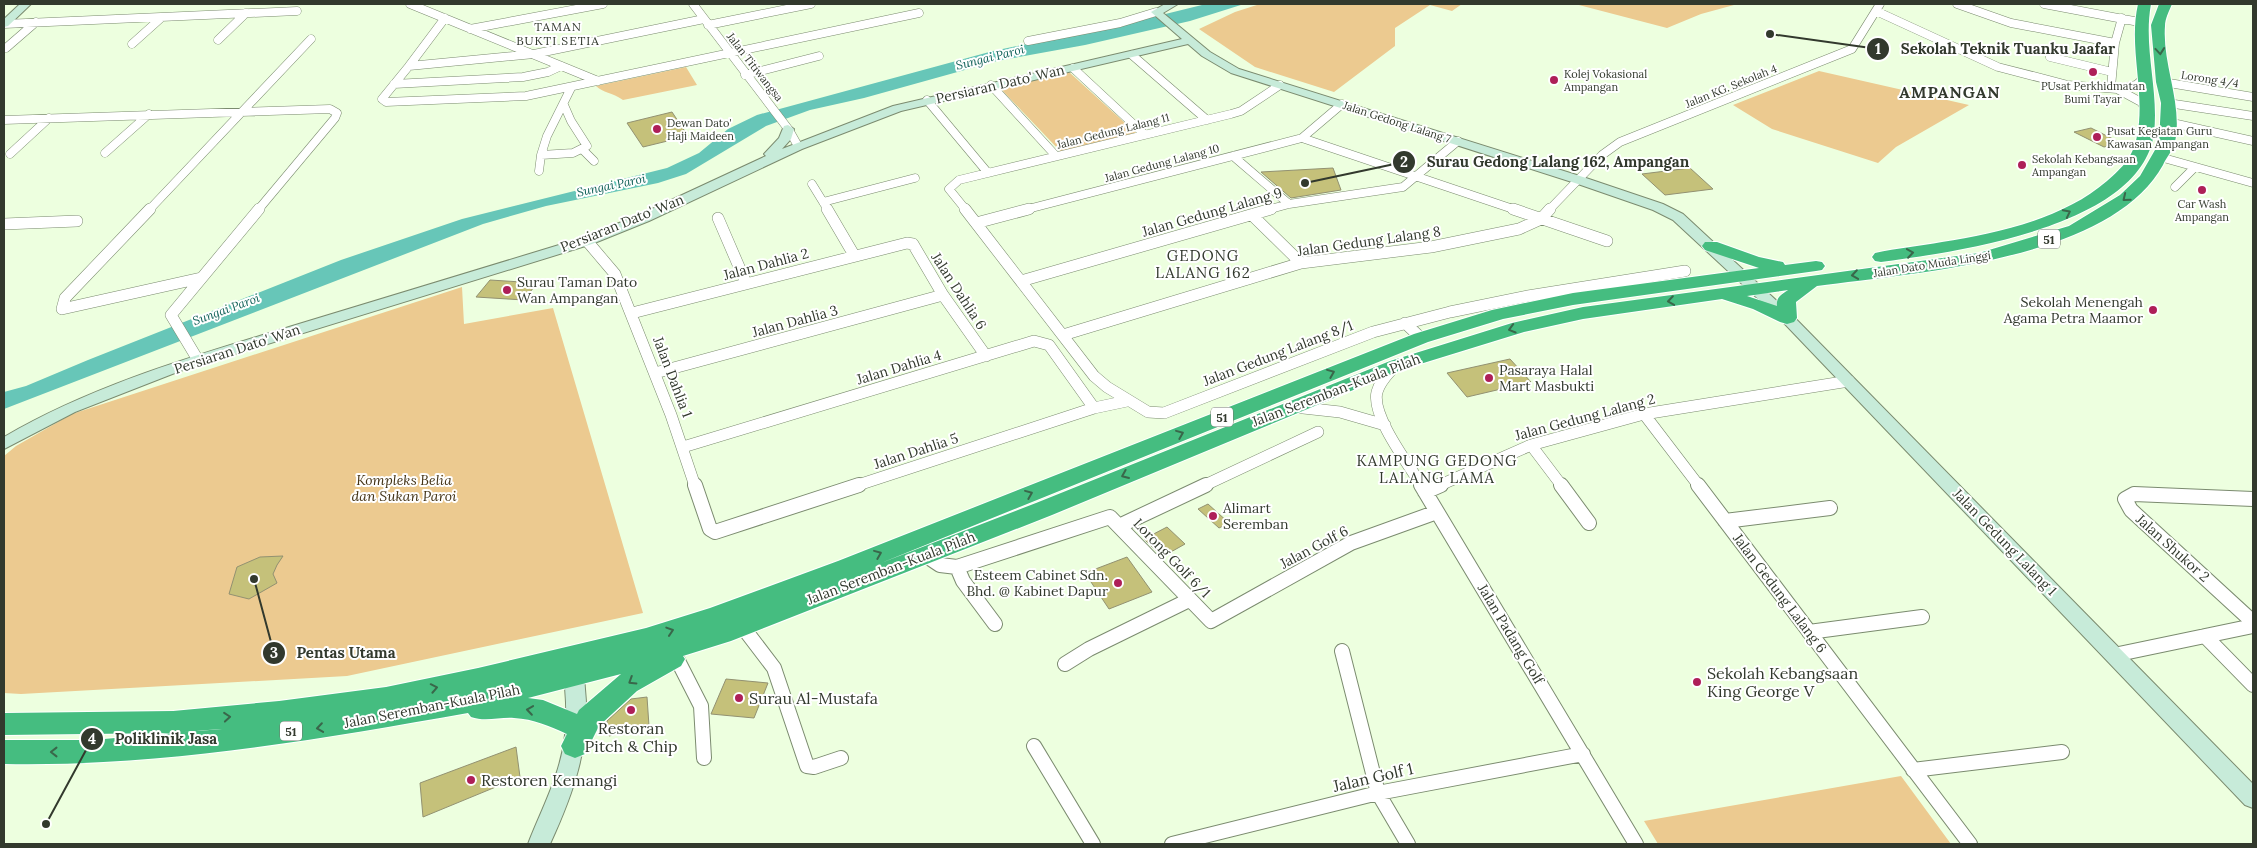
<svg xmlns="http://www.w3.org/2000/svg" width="2257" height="848" font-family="Lora,serif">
<rect width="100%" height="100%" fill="#edffdf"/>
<!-- green -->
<path fill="#ecca90" d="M1260 4H1462L1452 11 1430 5 1395 28V46L1334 92 1255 67 1199 29 1235 12Z
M1575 4H1731L1734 5 1701 14 1667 28Z
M686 67 697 85 623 100C612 92 603 93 596 86Z
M1819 71 1969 105 1896 147 1878 163 1772 129 1733 105Z
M1069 72 1136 133 1061 152 1000 88Z
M462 287 464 324 553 308 643 613 347 676 21 694 4 693V456L16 446 72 414Z
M1901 776 1951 844H1658L1644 821Z"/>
<!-- water -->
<path fill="#67c6b8" d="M1206 4H1244L1190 21 1085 45 997 61 864 98 810 110 766 126 686 174 658 183 546 206 483 224 4 409V392L26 386 88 360 341 260 462 219 667 168 699 153 728 129 757 115 993 51 1141 20Z"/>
<!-- building -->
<path fill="#c5c17a" stroke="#929171" d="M672 112 688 136 643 147 627 123Z
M2091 128 2121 143 2104 147 2074 132Z
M1333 168 1341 190 1291 198 1261 172Z
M1690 168 1713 189 1665 195 1642 174Z
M490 280 537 283 524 300 476 297Z
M1510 359 1531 382 1467 397 1447 373Z
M1208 504 1229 523 1219 528 1198 509Z
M1167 527 1185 544 1162 557 1144 539Z
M283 556 277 565 273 574 277 583 249 599 229 594 237 567 260 557Z
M1127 557 1152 592 1109 609 1085 573Z
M726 679 768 683 754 718 711 714Z
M647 697 649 726 609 736 607 721 631 699Z
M516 747 520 777 423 817 420 783Z"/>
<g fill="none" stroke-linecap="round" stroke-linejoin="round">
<defs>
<path id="street-far2" d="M410 4 598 81
M693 4 789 130 798 146
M1957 4 2011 23 2115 43
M2044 4 2139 22
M1876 11 1998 67 2068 85 2117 89 2141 102 2146 110
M704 19 534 54 409 66 382 99 386 102 526 96 919 13
M4 24 297 11
M708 25 811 4
M470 29 603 4
M218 40 246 13
M1028 41 1120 23 1156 12
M132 44 161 18
M6 48 36 22
M1132 55 1207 120
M2050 57 2112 72
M409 66 445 18
M1073 68 1144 134
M745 75 819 56
M2163 82 2253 97
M394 84 523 77 548 72 561 66
M991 85 1056 156
M2111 87 2115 43 2122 18
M2117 89 2136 85 2143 79
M927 100 988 173
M2168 103 2253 116
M564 105 571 121 587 146 573 153 541 155 547 136 571 88
M4 120 330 109 337 113 335 118 258 210
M2168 122 2253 141
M1302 138 1516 210
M583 150 594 161
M105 153 149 114
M10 154 49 118
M1233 156 1289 204
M2160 157 2253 183
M539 171 541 155
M812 184 828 210
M2175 187 2194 168
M823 202 915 178
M149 210 311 39
M966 210 949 189 959 180 1231 114 1241 111 1280 85
M1024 210 1302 138 1342 104
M1267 210 1289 204 1403 187 1458 141
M1549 210 1602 155 1620 142 1852 49 1880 4"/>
<path id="street-far1" d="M150 209 65 298 62 309 201 278
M827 209 854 255
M965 209 1094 376 1107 387 1148 412 1164 413 1373 332 1450 312 1528 296 1685 271
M1513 209 1607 241
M1252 215 1301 263
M718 218 746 283
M976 223 1029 209
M4 224 77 221
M587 241 615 274 671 415 695 486
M1021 281 1271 209
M632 313 907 243 913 244 943 295 986 356
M1405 323 1421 338
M1063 335 1301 263 1431 247 1519 229 1541 219 1550 209
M198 360 171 315 259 209
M1395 366C1388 374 1380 381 1377 392 1371 416 1409 465 1422 486
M655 373 943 295
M1294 407 1340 412 1385 425
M1644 414 1699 486
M1531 445 1562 486
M683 447 1034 341 1049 345 1094 408
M855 486 1094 408 1127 401
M1203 486 1318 432
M1438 486 1531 445 1644 414 1849 381"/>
<path id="street" d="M695 485 710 529 715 532 859 485
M1421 485 1636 844
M1561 485 1589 523
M1698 485 1970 844
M1425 492 1441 485
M2253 499 2134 494 2125 499 2131 510 2253 622
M1725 521 1830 508
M1119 526 1206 485
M925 555 940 565 957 567 1110 517 1211 621 1351 543 1437 512
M957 567 963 581 995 624
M742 626 774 668 807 766 814 767 841 758
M1809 632 1922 617
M2205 636 2253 685
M1342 651 1378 793 1408 844
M2114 655 2253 626
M676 657 701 706 704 758
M1065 664 1089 649 1189 600
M1034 746 1093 844
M1913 770 2062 752
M1172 844 1378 793 1583 754"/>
<path id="secondary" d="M20 4H31L8 26 4 27V19Z
M1165 4H1178L1163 13 1210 52 1239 69 1583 177 1663 204 1683 214 1792 315 2253 784V808L2245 805 1782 321 1673 220 1653 210 1575 183 1231 73 1202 56 1188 44 901 111 802 149 649 221 592 244 180 371 75 412 4 449V437C93 385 191 357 289 327 387 297 484 268 582 238L639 215 766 156 764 154 779 138 784 126 788 125 794 129 791 139 782 149 893 106 1182 39 1151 12Z
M573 657 580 659C585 668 584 679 585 689 591 745 573 794 550 844H528C542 808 561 774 565 735 568 712 565 688 563 665L566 659Z"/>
<path id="highway" d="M2138 4H2151C2143 48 2159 90 2154 133 2142 227 1955 252 1881 262L1875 261 1872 257 1875 253C1897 248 1920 246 1942 242 1998 233 2063 219 2107 181 2123 167 2133 157 2137 136 2146 93 2128 48 2138 4Z
M2159 4H2172C2169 11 2165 19 2165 26 2162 64 2183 104 2175 142 2173 150 2166 158 2163 165 2111 260 1914 273 1817 286L1796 302 1797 318 1794 322 1787 324 1780 322 1753 309 1722 299 1583 319 1524 332 1404 369 1052 515 731 641 683 656 685 659 681 666 637 691 599 726 585 754 575 758 565 754 561 746 567 734C549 726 534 719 514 718 499 717 485 722 471 717L468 713C315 740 160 767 4 764V740H92L208 730 222 729 173 733 4 735V713L173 711 279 701 386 687 478 668 646 628 710 608 838 561 1414 334 1492 310 1573 293 1759 268 1705 250 1702 246 1705 242H1717L1759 257 1783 262 1785 265 1816 261 1822 262 1825 266 1822 270 1816 271 1573 305 1503 319 1428 342 881 563 1036 503 1390 361 1512 323 1583 307 1979 253 2069 226 2120 195 2140 176 2159 143 2161 103 2156 82 2151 25ZM1788 290C1781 295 1776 297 1777 306L1747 296ZM621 674 579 710 577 714 543 700 528 698Z"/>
</defs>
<!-- street-far2 casing -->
<use href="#street-far2" stroke="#7b8b6f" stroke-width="9"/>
<!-- street-far1 casing -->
<use href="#street-far1" stroke="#7b8b6f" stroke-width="12"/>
<!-- street casing -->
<use href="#street" stroke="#7b8b6f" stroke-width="16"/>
<!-- secondary casing -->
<use href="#secondary" stroke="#7b8b6f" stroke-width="2"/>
<!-- highway casing -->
<use href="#highway" stroke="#fff" stroke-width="2"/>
<!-- street-far2 -->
<use href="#street-far2" stroke="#fff" stroke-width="8"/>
<!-- street-far1 -->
<use href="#street-far1" stroke="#fff" stroke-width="11"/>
<!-- street -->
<use href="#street" stroke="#fff" stroke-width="14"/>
<!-- secondary -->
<use href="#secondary" fill="#c7ebd9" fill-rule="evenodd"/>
<!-- highway -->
<use href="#highway" fill="#45bd80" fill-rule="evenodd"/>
</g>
<!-- one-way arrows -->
<defs><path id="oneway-chevron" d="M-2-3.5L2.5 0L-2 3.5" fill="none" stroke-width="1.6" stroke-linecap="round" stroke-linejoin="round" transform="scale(1.25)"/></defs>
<g stroke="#39674a">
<use href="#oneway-chevron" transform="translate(2160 51) rotate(85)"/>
<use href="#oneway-chevron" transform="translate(2126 198) rotate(141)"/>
<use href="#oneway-chevron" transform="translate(2067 213) rotate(-27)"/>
<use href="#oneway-chevron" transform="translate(1910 253) rotate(-8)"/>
<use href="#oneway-chevron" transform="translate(1855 275) rotate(172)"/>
<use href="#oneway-chevron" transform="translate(1671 301) rotate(172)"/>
<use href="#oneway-chevron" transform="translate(1512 329) rotate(164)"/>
<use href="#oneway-chevron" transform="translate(1331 373) rotate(-22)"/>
<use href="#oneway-chevron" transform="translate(1180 434) rotate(-22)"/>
<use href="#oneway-chevron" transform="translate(1125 475) rotate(157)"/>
<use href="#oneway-chevron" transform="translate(1029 494) rotate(-22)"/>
<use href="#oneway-chevron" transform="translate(878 554) rotate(-22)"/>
<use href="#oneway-chevron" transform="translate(670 631) rotate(-18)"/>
<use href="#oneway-chevron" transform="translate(632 681) rotate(148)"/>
<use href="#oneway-chevron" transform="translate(434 688) rotate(-11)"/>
<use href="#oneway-chevron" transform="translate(530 710) rotate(-172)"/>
<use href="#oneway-chevron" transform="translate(227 717) rotate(-5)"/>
<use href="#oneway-chevron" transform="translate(320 728) rotate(172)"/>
<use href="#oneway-chevron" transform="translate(54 752) rotate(-180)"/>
</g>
<!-- markers -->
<g fill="#ae1f58" stroke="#fff" stroke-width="2">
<circle cx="2093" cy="72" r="5"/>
<circle cx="1554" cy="80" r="5"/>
<circle cx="657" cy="129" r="5"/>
<circle cx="2097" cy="137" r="5"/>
<circle cx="2022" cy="165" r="5"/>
<circle cx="2202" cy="190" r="5"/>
<circle cx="507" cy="290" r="5"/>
<circle cx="2153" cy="310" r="5"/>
<circle cx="1489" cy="378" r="5"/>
<circle cx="1213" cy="516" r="5"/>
<circle cx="1118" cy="583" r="5"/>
<circle cx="1697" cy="682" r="5"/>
<circle cx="739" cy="698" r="5"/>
<circle cx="631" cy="710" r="5"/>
<circle cx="471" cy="780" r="5"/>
</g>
<g text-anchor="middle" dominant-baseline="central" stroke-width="4" stroke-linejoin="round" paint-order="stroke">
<!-- far-street labels -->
<g font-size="11" fill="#32392d" stroke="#fff">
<text transform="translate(755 67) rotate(52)">Jalan Titiwangsa</text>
<text transform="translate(2210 79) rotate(9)">Lorong 4/4</text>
<text transform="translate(1731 86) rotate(-22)">Jalan KG. Sekolah 4</text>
<text transform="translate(1397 122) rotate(18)">Jalan Gedong Lalang 7</text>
<text transform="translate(1113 131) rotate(-14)">Jalan Gedung Lalang 11</text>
<text transform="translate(1162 163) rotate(-15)">Jalan Gedung Lalang 10</text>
<text transform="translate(1932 264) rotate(-9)">Jalan Dato Muda Linggi</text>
</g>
<!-- far-poi labels -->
<g font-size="11" fill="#32392d" stroke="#fff" text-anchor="start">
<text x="1564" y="74">Kolej Vokasional<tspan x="1564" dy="13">Ampangan</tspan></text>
<text x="2093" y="86" text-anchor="middle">PUsat Perkhidmatan<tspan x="2093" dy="13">Bumi Tayar</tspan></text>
<text x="667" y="123">Dewan Dato'<tspan x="667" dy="13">Haji Maideen</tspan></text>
<text x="2107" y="131">Pusat Kegiatan Guru<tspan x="2107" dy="13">Kawasan Ampangan</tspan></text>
<text x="2032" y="159">Sekolah Kebangsaan<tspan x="2032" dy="13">Ampangan</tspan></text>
<text x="2202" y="204" text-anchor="middle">Car Wash<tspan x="2202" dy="13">Ampangan</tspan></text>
</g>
<!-- far-neighbourhood labels -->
<g font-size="12" letter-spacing="1" fill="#32392d" stroke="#fff">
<text x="558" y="26">TAMAN<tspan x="558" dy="14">BUKTI SETIA</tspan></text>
</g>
<!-- far-water labels -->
<g font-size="12" font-style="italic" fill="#0d5f56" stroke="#fff">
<text transform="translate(990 57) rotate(-14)">Sungai Paroi</text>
<text transform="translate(611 185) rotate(-12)">Sungai Paroi</text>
<text transform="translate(226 309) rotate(-20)">Sungai Paroi</text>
</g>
<!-- shield labels -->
<g fill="#fff" stroke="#70746c" stroke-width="1">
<rect x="2038" y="229.5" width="22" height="19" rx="4"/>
<rect x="1211" y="407.5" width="22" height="19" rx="4"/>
<rect x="280" y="721.5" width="22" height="19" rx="4"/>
</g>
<g font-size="12" font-weight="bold" fill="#32392d">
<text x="2049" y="239">51</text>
<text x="1222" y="417">51</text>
<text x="291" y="731">51</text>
</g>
<!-- street labels -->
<g font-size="14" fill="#32392d" stroke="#fff">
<text transform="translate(1000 84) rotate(-13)">Persiaran Dato' Wan</text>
<text transform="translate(1212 212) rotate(-16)">Jalan Gedung Lalang 9</text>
<text transform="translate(622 223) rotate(-22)">Persiaran Dato' Wan</text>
<text transform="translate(1369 241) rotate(-8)">Jalan Gedung Lalang 8</text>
<text transform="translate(766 264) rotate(-15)">Jalan Dahlia 2</text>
<text transform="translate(959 291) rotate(57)">Jalan Dahlia 6</text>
<text transform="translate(795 321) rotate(-15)">Jalan Dahlia 3</text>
<text transform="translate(237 349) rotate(-18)">Persiaran Dato' Wan</text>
<text transform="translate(1278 353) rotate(-21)">Jalan Gedung Lalang 8/1</text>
<text transform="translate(899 367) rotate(-17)">Jalan Dahlia 4</text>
<text transform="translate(673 377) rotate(69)">Jalan Dahlia 1</text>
<text transform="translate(1336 390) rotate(-21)">Jalan Seremban-Kuala Pilah</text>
<text transform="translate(1585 417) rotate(-15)">Jalan Gedung Lalang 2</text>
<text transform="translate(916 451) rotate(-18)">Jalan Dahlia 5</text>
<text transform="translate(2005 542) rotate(46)">Jalan Gedung Lalang 1</text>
<text transform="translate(1314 547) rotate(-28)">Jalan Golf 6</text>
<text transform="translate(2173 548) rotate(42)">Jalan Shukor 2</text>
<text transform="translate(1172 558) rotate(46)">Lorong Golf 6/1</text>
<text transform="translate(891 568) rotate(-21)">Jalan Seremban-Kuala Pilah</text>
<text transform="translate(1780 593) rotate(53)">Jalan Gedung Lalang 6</text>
<text transform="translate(1511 634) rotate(59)">Jalan Padang Golf</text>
<text transform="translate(432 706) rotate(-11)">Jalan Seremban-Kuala Pilah</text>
</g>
<!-- poi labels -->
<g font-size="14" fill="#32392d" stroke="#fff" text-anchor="start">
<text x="517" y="282">Surau Taman Dato<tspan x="517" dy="16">Wan Ampangan</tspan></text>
<text x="2143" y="302" text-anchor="end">Sekolah Menengah<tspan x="2143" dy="16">Agama Petra Maamor</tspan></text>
<text x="1499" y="370">Pasaraya Halal<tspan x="1499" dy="16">Mart Masbukti</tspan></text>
<text x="1223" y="508">Alimart<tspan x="1223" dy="16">Seremban</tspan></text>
<text x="1108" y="575" text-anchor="end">Esteem Cabinet Sdn.<tspan x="1108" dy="16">Bhd. @ Kabinet Dapur</tspan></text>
</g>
<!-- park labels -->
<g font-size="14" font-style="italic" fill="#443417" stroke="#fff">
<text x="404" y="480">Kompleks Belia<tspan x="404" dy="16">dan Sukan Paroi</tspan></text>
</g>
<!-- neighbourhood labels -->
<g font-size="15" letter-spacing="1" fill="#32392d" stroke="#fff">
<text x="1203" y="255">GEDONG<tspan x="1203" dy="17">LALANG 162</tspan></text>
<text x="1437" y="460">KAMPUNG GEDONG<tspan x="1437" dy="17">LALANG LAMA</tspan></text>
</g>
<!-- far-district labels -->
<g font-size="16" font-weight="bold" letter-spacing="1" fill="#32392d" stroke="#fff">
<text x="1950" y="92">AMPANGAN</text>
</g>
<!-- near-poi labels -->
<g font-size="16" fill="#32392d" stroke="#fff" text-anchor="start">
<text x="1707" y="673">Sekolah Kebangsaan<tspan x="1707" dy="18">King George V</tspan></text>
<text x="749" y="698">Surau Al-Mustafa</text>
<text x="631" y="728" text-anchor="middle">Restoran<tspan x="631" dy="18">Pitch &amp; Chip</tspan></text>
<text x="481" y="780">Restoren Kemangi</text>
</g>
<!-- near-street labels -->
<g font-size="16" fill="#32392d" stroke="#fff">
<text transform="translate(1373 777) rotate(-13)">Jalan Golf 1</text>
</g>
</g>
<!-- callouts -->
<path fill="none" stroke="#32392d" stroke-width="2" d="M1770 34L1878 49M1305 183L1404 162M254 579L274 653M46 824L92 739"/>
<g fill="#32392d" stroke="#fff" stroke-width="2">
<circle cx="1770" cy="34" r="5"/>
<circle cx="1305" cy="183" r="5"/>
<circle cx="254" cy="579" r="5"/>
<circle cx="46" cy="824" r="5"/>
<circle cx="1878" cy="49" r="12"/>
<circle cx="1404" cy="162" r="12"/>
<circle cx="274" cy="653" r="12"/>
<circle cx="92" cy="739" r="12"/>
</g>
<g font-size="15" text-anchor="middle" font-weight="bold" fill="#fff">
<text x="1878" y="54">1</text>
<text x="1404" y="167">2</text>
<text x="274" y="658">3</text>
<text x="92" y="744">4</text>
</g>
<g font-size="15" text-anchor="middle" font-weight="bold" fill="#32392d" stroke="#fff" stroke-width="4" stroke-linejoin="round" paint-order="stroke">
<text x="2008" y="54">Sekolah Teknik Tuanku Jaafar</text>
<text x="1558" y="167">Surau Gedong Lalang 162, Ampangan</text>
<text x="346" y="658">Pentas Utama</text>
<text x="166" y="744">Poliklinik Jasa</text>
</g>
<!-- border -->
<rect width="2257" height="848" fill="none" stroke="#32392d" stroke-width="10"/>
</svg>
